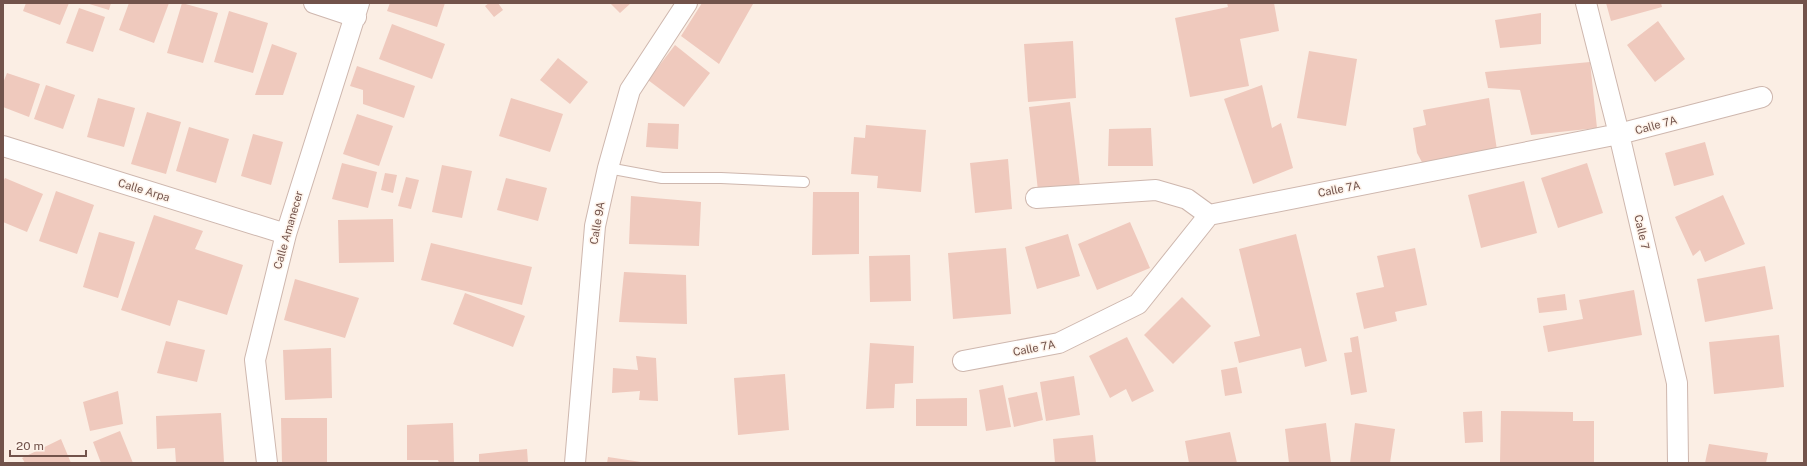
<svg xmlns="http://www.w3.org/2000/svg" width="1807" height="466" font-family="'Public Sans',sans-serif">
<rect width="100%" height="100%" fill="#fbeee4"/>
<!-- building -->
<path fill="#efc9bd" d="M26 3H69L60 25 23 11Z
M86 3H111L109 10Z
M129 3H169L154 43 119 30Z
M182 3 218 13 203 63 167 53Z
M390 3H445L437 27 387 11Z
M489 3H498L503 10 494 17 485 6Z
M610 3H631L620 13Z
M702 3 753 4 719 64 681 36Z
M1227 3H1274L1279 31 1240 39 1249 86 1190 97 1175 18 1228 7Z
M1606 3H1661L1662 7 1611 21Z
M79 8 105 17 93 52 66 43Z
M229 11 268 23 253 73 214 62Z
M1541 13V44L1500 48 1495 20Z
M1658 21 1685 59 1655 82 1627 45Z
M392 24 445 44 432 79 379 59Z
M1073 41 1076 98 1028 102 1024 44Z
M272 44 297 53 283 95H255Z
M675 45 710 73 684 107 648 80Z
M1309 51 1357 59 1346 126 1297 118Z
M558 58 588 82 570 104 540 80Z
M1590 62 1597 128 1531 135 1520 90 1488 88 1485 72Z
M357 66 415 86 404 118 363 104V90L350 86Z
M7 73 40 84 29 117 3 107V83Z
M46 85 75 95 63 129 34 119Z
M1262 85 1272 128 1281 123 1293 168 1253 184 1224 99Z
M98 98 135 108 124 147 87 137Z
M511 98 563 114 550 152 499 136Z
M1489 98 1497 150 1423 164 1417 153 1413 128 1426 125 1423 110Z
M1070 102 1080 186 1038 191 1029 107Z
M147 112 181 122 166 174 131 164Z
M357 114 393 126 379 166 343 154Z
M648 123 679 124 678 149 646 147Z
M866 125 926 130 921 192 877 188 878 176 851 174 854 137 865 138Z
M189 127 229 139 216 183 176 171Z
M1151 128 1153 166H1108L1109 129Z
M253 134 283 142 271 185 241 176Z
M1705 142 1714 175 1674 186 1665 153Z
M1008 159 1012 209 975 213 970 163Z
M342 163 377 172 368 208 332 199Z
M1587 163 1603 213 1558 228 1541 178Z
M442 165 472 171 462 218 432 212Z
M385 173 397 175 393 193 381 190Z
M406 177 419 180 411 209 398 206Z
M5 178 43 194 27 232 3 222V182Z
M506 178 547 188 538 221 497 210Z
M1524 181 1537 233 1481 248 1468 195Z
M56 191 94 205 77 254 39 241Z
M813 192H859V254L812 255Z
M1723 195 1745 244 1705 262 1700 250 1693 256 1675 217Z
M631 196 701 202 699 246 629 244Z
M154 215 203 231 195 249 243 265 227 315 178 300 170 326 121 310Z
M393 219 394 262 339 263 338 220Z
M1130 222 1150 268 1097 290 1078 244Z
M99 232 135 242 118 298 83 287Z
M1068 234 1080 276 1037 289 1025 247Z
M1296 234 1327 361 1305 367 1301 348 1239 363 1234 342 1260 336 1239 249Z
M431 243 532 267 522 305 421 280Z
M1006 248 1011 314 953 319 948 253Z
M1415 248 1427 305 1395 312 1397 321 1364 329 1356 293 1384 287 1377 256Z
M910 255 911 301 870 302 869 256Z
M1765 266 1773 309 1705 322 1697 279Z
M624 272 686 275 687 324 619 322Z
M295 279 359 298 345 338 284 320Z
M1634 290 1642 335 1548 352 1543 326 1583 319 1579 300Z
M465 293 525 316 513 347 453 324Z
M1565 294 1567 310 1539 313 1537 298Z
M1182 297 1211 326 1173 364 1144 335Z
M1779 335 1784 387 1714 394 1709 342Z
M1358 336 1367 392 1351 395 1344 353 1352 352 1350 338Z
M1127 337 1154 391 1132 402 1126 389 1110 398 1089 356Z
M166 341 205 350 197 382 157 373Z
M870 343 914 346 913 383 895 384 894 408 866 409Z
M331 348 332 398 285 400 283 350Z
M636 356 656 358 658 401 639 400 640 391 612 393 613 368 638 370Z
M1237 367 1242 393 1225 396 1221 370Z
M785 374 789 430 738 435 734 378Z
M1074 376 1080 415 1046 421 1040 382Z
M1003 385 1011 427 986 431 979 390Z
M118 391 123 424 90 431 83 402Z
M1037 392 1043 420 1014 427 1008 398Z
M967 398V426H916V399Z
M1482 411 1483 442 1465 443 1463 412Z
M1501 411 1573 412V421H1594V462H1500Z
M221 413 224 462 176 463 175 448 157 449 156 416Z
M281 418H327V463H282Z
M453 423 454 463H439L438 460H407V425Z
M1326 423 1331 463H1289L1285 429Z
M1355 423 1395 429 1390 463H1350Z
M120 431 133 463H101L93 442Z
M1230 432 1237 463H1189L1185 441Z
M1093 435 1096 463H1055L1053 439Z
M61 439 71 463H25L22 458Z
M1709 444 1768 453 1766 463H1705Z
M527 449 528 463H479V454Z
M608 457 641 462V463H607Z"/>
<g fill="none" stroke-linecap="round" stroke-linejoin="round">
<defs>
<path id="service" d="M608 168 662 178H721L804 182"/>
<path id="minor" d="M314 3 356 17
M1586 3 1619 134 1677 383 1678 463
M3 146 286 234
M1036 198 1156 190 1187 199 1209 215
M963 361 1059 343 1138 304 1209 215 1619 134 1762 97
M267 463 255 360 286 234 359 3
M575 463 595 226 608 168 630 90 687 3"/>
</defs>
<!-- service casing -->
<use href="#service" stroke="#ceb7ae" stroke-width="12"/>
<!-- minor casing -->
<use href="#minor" stroke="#ceb7ae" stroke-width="22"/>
<!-- service -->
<use href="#service" stroke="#fff" stroke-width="10"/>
<!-- minor -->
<use href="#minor" stroke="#fff" stroke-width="20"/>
</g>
<g text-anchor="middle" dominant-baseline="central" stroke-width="3" stroke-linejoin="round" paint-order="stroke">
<!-- street labels -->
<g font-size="11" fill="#72534b" stroke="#fef3ea">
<text transform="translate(1656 125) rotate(-15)">Calle 7A</text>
<text transform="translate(1339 189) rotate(-11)">Calle 7A</text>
<text transform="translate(144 190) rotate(17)">Calle Arpa</text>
<text transform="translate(597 223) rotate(-80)">Calle 9A</text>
<text transform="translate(288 230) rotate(-74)">Calle Amanecer</text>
<text transform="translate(1642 232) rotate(77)">Calle 7</text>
<text transform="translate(1034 348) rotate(-11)">Calle 7A</text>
</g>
</g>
<!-- border -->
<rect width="1807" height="466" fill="none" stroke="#72534b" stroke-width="8"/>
<!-- scale -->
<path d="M10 450v6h76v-6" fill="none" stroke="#72534b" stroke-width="2"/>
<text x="16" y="450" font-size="12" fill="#72534b" stroke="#fef3ea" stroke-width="3" paint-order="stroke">20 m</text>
</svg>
